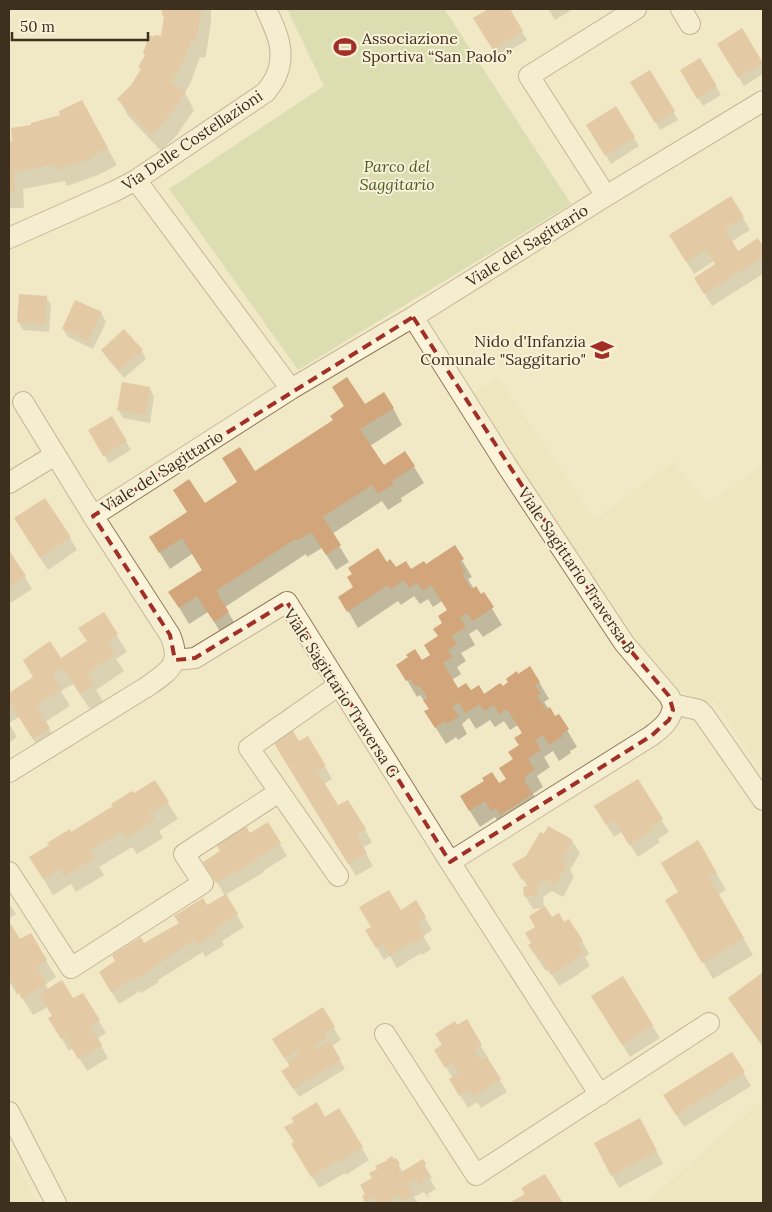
<svg xmlns="http://www.w3.org/2000/svg" width="772" height="1212" font-family="Lora,serif">
<rect width="100%" height="100%" fill="#f1e8c6"/>
<!-- farmland -->
<path fill="#e8e4b3" d="M498 378 595 519 674 462 707 504 763 465V773L715 702 706 704 682 692 629 636 470 396Z
M763 1099V1203H646L662 1188Z
M9 1149 37 1203H9Z"/>
<!-- green -->
<path fill="#c6d199" d="M287 9H446L445 10 571 204 298 370 169 189 324 86Z"/>
<!-- shadow -->
<path fill="#0003" d="M163 9H211V21L207 49 205 58 200 57 190 84 185 93 194 110 177 135 161 151 128 116 119 99 132 86 142 71 139 67 154 38 162 37 165 17 163 15Z
M490 9H508L527 40 499 57 475 18Z
M548 9H573L555 20Z
M742 30 763 66V74L744 86 719 44Z
M700 60 721 95 703 106 681 71Z
M649 71 678 120 660 130 632 82Z
M81 101 117 165 98 175 67 186 65 181 23 189 24 208H9V143L13 142 32 126 62 116Z
M616 108 639 146 611 164 588 125Z
M730 197 750 230 731 242 738 253 758 240 763 248V274L712 306 703 291 717 265 714 261 694 274 678 248Z
M46 297 51 305 49 332 23 330 18 322Z
M101 313 106 322 93 349 68 337 63 329Z
M102 350 142 351 146 359 124 378 107 358Z
M150 388 154 397 150 423 123 418 118 410Z
M365 406 393 408 402 425 370 446 383 467 405 452 424 483 401 498 402 501 388 510 382 501 332 534 349 562 336 570 322 548 307 557 306 554 225 607 238 629 224 638 208 612 189 624 170 592 203 571 192 554 170 569 150 537Z
M111 417 131 450 109 463 89 431Z
M23 531 70 538 77 550 48 570Z
M454 547 472 577 468 579 474 589 480 596 483 594 502 625 483 637 477 629 469 634 475 645 461 653 466 661 457 667 461 674 452 680 458 689 470 691 484 695 502 688 518 676 539 682 549 699 544 702 549 709 555 718 567 730 577 747 570 751 571 753 559 761 553 751 544 757 550 767 537 776 543 787 533 794 542 811 501 827 495 817 480 827 461 797 499 785 507 779 520 746 523 734 518 725 510 730 504 721 495 727 490 720 476 729 469 718 462 724 467 734 458 740 456 737 446 744 426 712 430 709 420 695 417 697 398 665 422 662 431 656 439 637 448 611 442 601 433 607 428 599 420 604 414 596 401 605 398 601 358 628 340 597 386 564 396 569 410 571 426 566Z
M9 552 32 589 9 604Z
M103 613 127 652 116 659 124 671 96 690 103 701 90 709 73 684 61 691 70 706 45 722 59 745 43 755 19 717 9 723 17 737 9 743V694L88 642Z
M308 737 332 779 324 784 338 807 365 830 372 842 363 848 373 866 356 876 279 750 299 743Z
M637 781 669 832 658 839 660 842 638 857 622 832 614 837 603 819Z
M155 782 178 819 159 831 163 838 137 854 132 847 99 867 104 875 76 892 71 884 53 895 31 858Z
M268 824 287 856 263 871 264 872 225 895 244 927 222 941 224 945 205 957 203 952 158 980 159 982 141 993 140 991 119 1004 100 972 225 896 205 862Z
M572 841 580 853 570 870 574 877 563 897 552 891 543 897 544 908 533 909 525 896 528 888 514 864Z
M698 842 726 890 718 895 753 955 713 979 667 900 680 893Z
M416 902 432 930 423 936 431 949 422 955 421 953 397 968 390 956 384 960 374 943 400 912Z
M9 903 16 914 9 919Z
M552 919 564 923 582 941 589 954 585 957 590 966 579 973V974L559 986 549 970 546 971 537 958Z
M9 924 19 941 30 934 56 977 45 984 49 990 73 1000 99 1021 106 1033 97 1039 108 1058 87 1071 73 1048 69 1051 50 1019 57 1021 48 1007H45L46 1008 33 1015 19 993 17 995 9 981Z
M763 973V1047L737 1011 729 998Z
M622 978 660 1038 630 1057 600 1009Z
M322 1009 341 1040 332 1046 345 1069 299 1097 283 1071 290 1067 273 1039Z
M466 1021 488 1058 487 1059 507 1092 481 1108 477 1102 468 1108 451 1080 453 1079 436 1050 443 1046Z
M732 1053 751 1086 684 1127 672 1108Z
M339 1110 369 1160 346 1175 345 1173 319 1188 300 1157 295 1143 325 1118Z
M647 1132 663 1164 619 1188 612 1175Z
M396 1160 403 1173 422 1161 432 1178 430 1179 436 1189 427 1194 429 1197 428 1198 424 1192 414 1197 418 1203H367L363 1197 366 1195 373 1179Z"/>
<!-- building -->
<path fill="#d2a67a" d="M162 9H202L198 31 195 42 191 41 181 67 171 83 186 92 177 105 167 118 151 135 117 99 131 85 141 69 138 67 145 55 143 53 149 35 154 37V35L161 36 164 16 162 15Z
M488 9H510L523 31 493 50 473 18Z
M742 28 763 63 738 78 717 44Z
M700 58 717 86 697 99 680 70Z
M650 70 675 111 655 123 630 82Z
M82 100 108 148 88 159 57 170 55 164 14 172 15 192H9V141H12L11 128 31 125V123L60 115 59 111Z
M616 106 635 137 605 156 586 125Z
M731 196 744 217 725 229 738 251 758 238 763 246V257L704 294 694 278 715 264 706 249 686 262 669 235Z
M19 294 47 296 45 324 17 322Z
M75 300 102 312 88 341 62 329Z
M124 329 143 350 119 371 101 350Z
M347 377 365 404 384 392 394 408 360 429 384 465 405 451 415 466 392 481 394 484 378 494 372 485 323 517 341 545 326 555 311 532 297 541 295 539 216 591 229 612 214 622 197 596 179 608 168 592 202 570 182 538 159 553 149 537 187 512 173 490 189 479 205 503 237 482 222 458 240 447 255 471 333 420 330 416 344 406 332 387Z
M122 382 150 387 146 415 117 410Z
M112 416 127 441 103 456 88 430Z
M45 498 71 537 40 558 14 518Z
M455 545 464 559 459 562 466 572 462 575 472 589 476 586 481 594 484 592 494 607 473 621 467 613 460 618 466 627 452 636 457 644 448 650 452 657 443 663 458 688 466 683 471 690 479 685 484 694 500 683 503 686 508 682 506 679 517 671 518 674 530 666 540 682 535 685 541 694 537 696 546 710 550 707 555 716 559 714 569 729 562 734 563 736 549 745 543 735 535 740 541 750 528 759 535 770 524 777 526 779 524 781 533 794 500 815 496 808 491 811 485 801 469 811 460 796 484 781 482 778 492 772 499 783 506 779 499 768 513 759 508 752 519 745 514 738 522 733 507 709 499 714 494 705 484 711 480 704 465 713 459 702 452 707 459 716 447 724 445 721 435 728 424 711 429 709 423 700 428 698 419 685 416 687 410 679 406 681 396 665 408 657 406 655 415 649 422 660 430 655 424 645 438 636 433 629 442 623 438 616 447 610 431 585 423 591 417 583 409 588 404 580 390 589 388 585 347 612 338 597 353 587 347 577 352 574 348 568 378 548 387 562 390 559 396 567 406 561 411 569 424 561 426 564Z
M9 550 26 576 9 587Z
M104 612 118 634 107 642 115 654 87 673 94 684 80 694 63 668 52 674 62 689 36 705 50 728 33 739 9 702V693L33 677 23 660 50 641 61 658 87 641 78 628Z
M289 725 299 741 308 736 326 766 317 771 338 805 348 800 366 829 356 835 367 853 348 864 270 737Z
M638 779 663 819 652 826 654 829 629 845 614 820 606 825 594 806Z
M155 780 169 802 150 813 155 820 126 838 122 831 90 850 95 858 65 876 60 869 43 879 29 857 49 845 47 843 70 829 71 832 113 806 111 804 132 791 134 793Z
M268 822 281 843 257 858 258 859 238 872 237 870 216 883 203 862 220 851 216 844 246 826 250 833Z
M548 826 573 840 562 860 568 863 555 885 545 879 537 884V895L524 897 523 887 528 886 526 883 527 882 525 878 522 880 512 864 526 856 540 832 544 834Z
M698 840 717 873 709 877 744 938 702 963 665 900 678 892 661 863Z
M389 890 401 910 416 900 426 917 417 923 425 936 414 943 413 941 389 956 382 944 376 948 365 930 371 927 359 907Z
M226 894 238 914 216 928 218 932 197 945 194 940 152 967 153 969 133 981 132 979 111 992 99 972 115 961 112 955 141 937 144 943 179 923 174 916 203 898 207 905Z
M545 906 552 917 559 913 564 922 569 919 583 941 578 944 584 952 572 960 573 961 551 975 541 958 538 959 528 945 531 943 525 933 535 927 529 916Z
M9 921 20 939 31 933 47 960 37 967 47 984 22 999 9 977Z
M763 972V1046L728 998Z
M623 976 653 1025 622 1045 591 996Z
M62 980 73 998 83 993 100 1020 90 1026 102 1045 78 1059 65 1036 61 1039 48 1018 52 1016 39 994Z
M323 1007 335 1027 324 1034 327 1038 315 1045 318 1049 330 1041 341 1060 293 1089 281 1071 290 1066 288 1062 299 1055 296 1051 284 1058 272 1039Z
M467 1019 482 1045 474 1050 481 1061 487 1057 501 1079 473 1096 469 1090 459 1096 449 1079 459 1074 452 1063 445 1068 434 1050 442 1045 435 1034 455 1021 457 1025Z
M732 1052 745 1072 676 1115 663 1095Z
M317 1102 325 1117 339 1108 363 1147 338 1163 337 1161 311 1177 291 1144 294 1142 284 1127 294 1122 291 1118Z
M640 1118 657 1151 611 1176 594 1143Z
M392 1156 394 1159 396 1158 400 1164 398 1165 400 1169 399 1170 400 1173 423 1159 426 1164 424 1166 430 1176 421 1181 423 1184 419 1186 415 1180 408 1184 414 1194 403 1201 399 1195 385 1203H377L373 1197 365 1202 362 1196 365 1194 360 1185 372 1178 369 1173 377 1169 375 1166 388 1160 387 1159Z
M545 1174 563 1203H509L525 1194 521 1188Z"/>
<g fill="none" stroke-linecap="round" stroke-linejoin="round">
<defs>
<path id="minor" d="M681 9 690 24
M136 180 291 389
M606 196 529 76 636 9
M9 238 115 191 136 180 266 92C269 87 274 82 276 76 287 52 276 30 266 9
M413 317 507 466 624 643 669 696 673 704 699 710 704 715 763 800
M23 402 93 516
M9 483 55 455
M175 660 195 658 287 602 450 862 600 1095
M9 772 148 686C171 670 182 663 170 635L93 516 291 389 413 317 606 196 763 101
M450 862 651 736C662 728 673 719 673 704
M9 872 71 968 203 883 184 854 279 792
M338 876 249 748 339 685
M385 1034 476 1175 709 1023
M9 1112 56 1203"/>
</defs>
<!-- minor casing -->
<use href="#minor" stroke="#8f7a5a" stroke-width="22"/>
<!-- minor -->
<use href="#minor" stroke="#fbf4db" stroke-width="20"/>
</g>
<!-- marked area -->
<path d="M0 0H772V1212H0ZM413 317 624 643 669 696 673 710 669 720 651 736 450 862 287 602 195 658 175 660 170 635 93 516Z" fill="#f1e8c6" fill-opacity=".55" fill-rule="evenodd"/>
<path fill="none" stroke="#a22f26" stroke-width="4" stroke-dasharray="10 6" stroke-linejoin="round" d="M413 317 624 643 669 696 673 710 669 720 651 736 450 862 287 602 195 658 175 660 170 635 93 516Z"/>
<!-- icons -->
<defs>
<symbol id="stadium-bare" viewBox="-9 -9 18 18"><path d="M0-5a6.5 5 0 1 0 0 10a6.5 5 0 1 0 0-10ZM-3.5-1.8h7v3.6h-7Z" fill="#a22f26" stroke="#f8f1d7" stroke-width="2.5" paint-order="stroke"/></symbol>
<symbol id="school-bare" viewBox="-9 -9 18 18"><path d="M0-5L7-2L0 1L-7-2ZM-4 1L0 2.5L4 1V4Q0 6-4 4Z" fill="#a22f26" stroke="#f8f1d7" stroke-width="2.5" paint-order="stroke"/></symbol>
</defs>
<g fill-rule="evenodd">
<use href="#stadium-bare" x="329" y="31" width="32" height="32"/>
<use href="#school-bare" x="586" y="334" width="32" height="32"/>
</g>
<g text-anchor="middle" dominant-baseline="central" stroke-width="4" stroke-linejoin="round" paint-order="stroke">
<!-- poi labels -->
<g font-size="16" fill="#3e301f" stroke="#f8f1d7" text-anchor="start">
<text x="362" y="38">Associazione<tspan x="362" dy="18">Sportiva “San Paolo”</tspan></text>
<text x="586" y="341" text-anchor="end">Nido d'Infanzia<tspan x="586" dy="18">Comunale "Saggitario"</tspan></text>
</g>
<!-- street labels -->
<g font-size="16" fill="#3e301f" stroke="#f8f1d7">
<text transform="translate(192 140) rotate(-34)">Via Delle Costellazioni</text>
<text transform="translate(527 245) rotate(-32)">Viale del Sagittario</text>
<text transform="translate(162 471) rotate(-32)">Viale del Sagittario</text>
<text transform="translate(577 570) rotate(56)">Viale Sagittario Traversa B</text>
<text transform="translate(342 693) rotate(57)">Viale Sagittario Traversa G</text>
</g>
<!-- park labels -->
<g font-size="16" font-style="italic" fill="#495c24" stroke="#f8f1d7">
<text x="397" y="166">Parco del<tspan x="397" dy="18">Saggitario</tspan></text>
</g>
</g>
<!-- border -->
<rect width="772" height="1212" fill="none" stroke="#3e301f" stroke-width="20"/>
<!-- scale -->
<path d="M12 32v8h136v-8" fill="none" stroke="#3e301f" stroke-width="2.5"/>
<text x="20" y="32" font-size="15" fill="#3e301f" stroke="#f8f1d7" stroke-width="4" paint-order="stroke">50 m</text>
</svg>
